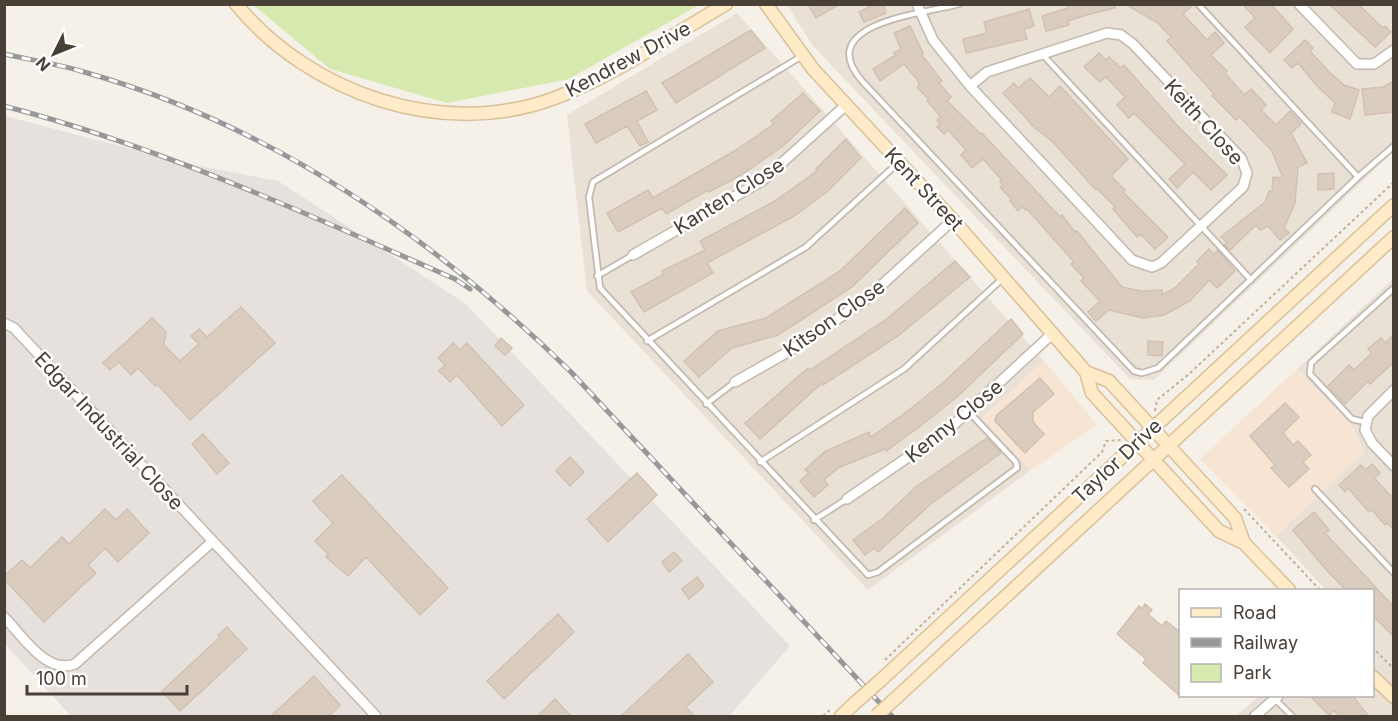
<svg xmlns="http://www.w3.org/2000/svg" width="1398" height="721" font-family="Inter,sans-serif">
<rect width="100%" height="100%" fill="#f5f0e8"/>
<!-- residential -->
<path fill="#e9e1d6" d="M787 5H1393V152L1154 380 1130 379 813 46Z
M737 13 1044 361 982 418 1031 470 868 590 587 291 567 115Z
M1393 279V716H1236L1259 696H1372V590H1326L1276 536 1364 452 1352 426 1297 369Z"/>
<!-- commercial -->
<path fill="#f7e4d3" d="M1044 361 1097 425 1031 470 982 418Z
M1297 369 1352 427 1364 452 1276 536 1200 459Z"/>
<!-- industrial -->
<path fill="#e7e1dd" d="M5 116 189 164 278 181 466 304 790 646 729 716H71L5 644Z"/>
<!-- green -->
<path fill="#d6eab0" d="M253 5H699L569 79 447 103 330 69Z"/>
<!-- building -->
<path fill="#dacdc0" stroke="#d2c1b0" stroke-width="1.5" d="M808 4H840L816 18Z
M875 4H883L886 13 864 22 859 12Z
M1067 4H1115V8L1090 14 1068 21 1069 25 1046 31 1042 16 1068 8Z
M1125 4H1194L1183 14 1207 40 1215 32 1224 43 1211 55 1227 71 1225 73 1244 95 1251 89 1266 105 1261 110 1276 125 1290 111 1301 124 1291 133 1307 163 1298 167 1295 203 1284 228 1289 233 1280 240 1268 226 1260 230 1256 225 1230 250 1224 245 1227 242 1221 237 1265 202 1269 191 1272 192 1273 177 1283 178 1272 151 1240 117 1236 120 1212 96 1214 94 1167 41 1171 37 1158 23Z
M1243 4H1271L1293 29 1270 53 1245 27 1255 18Z
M1329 4H1358L1383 28 1385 26 1391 32 1375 47Z
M1029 9 1034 26 1024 29 1027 39 966 53 963 39 987 33 984 22Z
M910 26 923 53 921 54 942 81 939 83 951 97 947 101 981 134 982 133 1060 217 1062 215 1075 232 1077 231 1122 287 1141 291 1162 290V295L1175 288 1199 264 1197 261 1209 249 1214 254 1218 250 1235 271 1217 288 1209 280 1190 301 1164 315 1143 318 1109 310 1096 321 1088 312 1100 301 1081 281 1084 278 1071 264 1074 262 1027 209 1026 210 1022 207 1018 211 1010 201 1012 200 1000 187 1003 185 1000 181 1002 180 983 159 972 168 961 155 966 150 948 130 944 134 937 127 940 124 937 120 941 117 927 101 929 100 918 88 919 82 904 64 880 81 873 69 896 55 894 53 901 49 894 33Z
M751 30 765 48 676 103 662 83Z
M1305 40 1313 48 1310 51 1329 72 1344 85 1359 90 1350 119 1332 112 1335 103 1316 85 1298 63 1292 68 1284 60Z
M1099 53 1106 60 1109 57 1121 68 1124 65 1177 125 1227 175 1211 190 1193 172 1177 188 1169 179 1185 164 1134 113 1129 118 1117 105 1125 97 1106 77 1100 82 1084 67Z
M1030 78 1049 97 1060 86 1128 159 1111 176 1125 190 1123 192 1168 237 1155 249 1140 234 1137 237 1113 209 1115 207 1096 188 1095 189 1052 141 1035 128 1003 93 1014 83 1018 88Z
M1394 81V112L1365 115 1362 89 1383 87Z
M646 91 657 110 637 121 648 142 640 146 627 126 596 143 585 124Z
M803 93 820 111 782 147 741 175 709 192 708 190 666 214 662 208 618 232 607 213 648 190 653 198 736 150 774 124 771 121Z
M846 139 861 158 828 191 794 216 707 263 713 273 644 312 631 292 664 274 662 271 705 250 700 241 775 201 817 171 816 169Z
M1334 173V189L1318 190V174Z
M905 208 918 223 852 287 778 335 732 348 699 377 684 361 718 331 766 318 840 271Z
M955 261 970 277 898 336 823 385 822 383 760 439 745 423 808 368 810 370 888 318Z
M241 307 275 343 190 420 157 384 155 386 138 368 131 375 119 362 110 370 103 363 152 318 166 332 164 345 180 361 199 344 191 336 199 329 207 337Z
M1011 319 1023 334 958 396 923 424 886 451 885 449 838 468 824 480 828 485 814 497 800 481 809 473 805 470 824 452 869 432 871 437 909 410 945 381Z
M1394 335V362L1370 384 1368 381 1345 404 1328 386 1349 365 1354 370 1372 353 1368 349 1381 338 1385 343Z
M501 338 512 348 505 355 495 346Z
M1148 341 1163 342 1162 356 1148 355Z
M453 343 460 350 467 343 524 405 502 426 457 375 450 382 439 371 445 365 438 358Z
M1040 378 1054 394 1033 412V422L1044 434 1025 453 995 421 996 416Z
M1285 403 1299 417 1283 433 1293 445 1298 441 1311 455 1303 462 1309 469 1289 487 1271 468 1275 465 1250 436Z
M203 434 229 463 217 474 192 444Z
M987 438 1001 453 932 503 878 552 874 548 865 555 853 540 882 519 917 486Z
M570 457 584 472 570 486 556 471Z
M1372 464 1380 473 1374 478 1394 499V530L1387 523 1385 525 1372 510 1369 512 1348 488 1345 492 1339 485 1361 465 1365 470Z
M637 473 657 495 608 542 587 519Z
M342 475 448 588 420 615 366 557 348 576 326 557 328 554 315 541 333 523 313 501Z
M105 509 116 520 127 509 149 533 118 562 105 548 88 565 96 573 44 622 4 579V576L22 560 30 568 62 537 69 544Z
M1314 512 1329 530 1325 533 1394 607V637L1372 615V591H1347L1329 573 1293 530Z
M674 552 682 561 669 572 662 562Z
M697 577 704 586 689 599 682 589Z
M1145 604 1152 610 1148 614 1162 626 1166 621 1180 632V696L1143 663 1146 659 1117 634 1139 606 1142 609Z
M558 614 574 632 504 699 487 681Z
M227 627 247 649 180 711 162 691 220 637 218 635Z
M688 654 713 682 686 707 695 717H620Z
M314 676 340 705 328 717H270Z
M1310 696H1353L1369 717H1340L1334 710 1329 715Z
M555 699 572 717H537Z"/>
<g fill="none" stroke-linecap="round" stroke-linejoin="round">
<defs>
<path id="lane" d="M959 4C923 14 812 23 862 81L1134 371 1142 373 1158 368 1358 177 1394 146
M1198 4 1358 177
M802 56 593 182 589 197 600 288 868 575 878 572 1017 468 1016 462 969 412
M1044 56 1251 280
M597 276 633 255
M647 341 806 247 899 162
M706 404 735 382
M1365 422 1352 419 1310 374 1311 363 1394 288
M760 462 904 369 1002 279
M1315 489 1394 573
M814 520 847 499
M1275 699 1292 716"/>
<path id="street" d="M917 4 933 40 970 86
M1299 4 1357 64H1374L1394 50
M1107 33 1121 35 1133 44 1241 158 1247 173 1243 187 1161 263 1152 267 1132 260 970 86 987 72Z
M633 255 762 181 846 105
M4 323 14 328 376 716
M735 382 786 353 863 302 953 220
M1394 390 1368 416 1365 430 1372 443 1394 466
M847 499 949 429 1053 333
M4 617C22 635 46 675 75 664L212 542
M1255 716 1278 696"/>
<path id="secondary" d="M236 4C310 94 443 140 555 98 615 75 671 36 726 4
M766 4 813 69 953 220 1086 372 1092 393 1219 531 1244 543 1289 590
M1086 372 1109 381 1168 445 1235 518 1244 543
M1372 676 1394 697
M881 680 1394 205
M896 698 1394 237
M841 716 856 702"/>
</defs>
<!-- lane casing -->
<use href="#lane" stroke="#c3b9ae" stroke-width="8"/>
<!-- street casing -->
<use href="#street" stroke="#c3b9ae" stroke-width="12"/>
<!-- secondary casing -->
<use href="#secondary" stroke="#d9c199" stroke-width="15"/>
<!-- path -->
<path stroke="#c3b09b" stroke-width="2" stroke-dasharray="3 3" stroke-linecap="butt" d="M1155 411 1157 400 1189 374 1394 182
M1244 509 1320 590
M1372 647 1394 669
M885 660 1102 452 1106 441 1121 440
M823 716 832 708"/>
<!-- lane -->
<use href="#lane" stroke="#fff" stroke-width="4.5"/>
<!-- street -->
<use href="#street" stroke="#fff" stroke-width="9"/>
<!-- secondary -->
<use href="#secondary" stroke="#ffebc8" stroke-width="12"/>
<defs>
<path id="rail" d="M4 54C31 60 58 64 84 72 272 125 433 237 571 372L892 716
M4 106C158 146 310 215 455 279L470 289"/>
</defs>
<!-- rail casing -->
<use href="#rail" stroke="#989898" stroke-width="5"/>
<!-- rail -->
<use href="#rail" stroke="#fff" stroke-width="3" stroke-dasharray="9" stroke-linecap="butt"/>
<defs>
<path id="secondary-bridge" d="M856 702 881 680
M876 716 896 698"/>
</defs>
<!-- secondary-bridge casing -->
<use href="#secondary-bridge" stroke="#d9c199" stroke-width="15" stroke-linecap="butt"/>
<!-- secondary-bridge -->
<use href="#secondary-bridge" stroke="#ffebc8" stroke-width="12"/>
</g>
<g text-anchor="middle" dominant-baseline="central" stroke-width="5" stroke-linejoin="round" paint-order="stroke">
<!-- street labels -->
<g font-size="20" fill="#483f37" stroke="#fff">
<text transform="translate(628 59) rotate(-28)">Kendrew Drive</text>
<text transform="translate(1204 122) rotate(48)">Keith Close</text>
<text transform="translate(924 189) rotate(47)">Kent Street</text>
<text transform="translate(729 196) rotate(-32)">Kanten Close</text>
<text transform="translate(834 318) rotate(-35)">Kitson Close</text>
<text transform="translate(954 421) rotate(-39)">Kenny Close</text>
<text transform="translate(109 431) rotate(47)">Edgar Industrial Close</text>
<text transform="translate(1117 461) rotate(-43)">Taylor Drive</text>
</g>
</g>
<!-- border -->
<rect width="1398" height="721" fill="none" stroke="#483f37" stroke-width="12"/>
<!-- legend -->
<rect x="1179" y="589" width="195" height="108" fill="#ffffff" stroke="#b6b2af" stroke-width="1.5"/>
<rect x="1191" y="608" width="30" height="9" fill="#ffebc8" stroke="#b6b2af" stroke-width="1.5"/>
<text x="1233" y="619" font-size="18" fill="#483f37">Road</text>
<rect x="1191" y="638" width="30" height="9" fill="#989898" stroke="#b6b2af" stroke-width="1.5"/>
<text x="1233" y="649" font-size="18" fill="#483f37">Railway</text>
<rect x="1191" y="664" width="30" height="18" fill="#d6eab0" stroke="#b6b2af" stroke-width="1.5"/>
<text x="1233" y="679" font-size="18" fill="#483f37">Park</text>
<!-- north arrow -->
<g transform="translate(54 54) rotate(227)" stroke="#ffffff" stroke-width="4.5" paint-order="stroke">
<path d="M0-4.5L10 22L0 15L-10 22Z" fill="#483f37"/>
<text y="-9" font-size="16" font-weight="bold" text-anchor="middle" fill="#483f37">N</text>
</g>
<!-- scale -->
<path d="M27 685v9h160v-9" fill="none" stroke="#483f37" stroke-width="3"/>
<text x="36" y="685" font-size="18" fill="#483f37" stroke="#ffffff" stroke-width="4.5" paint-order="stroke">100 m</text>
</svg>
